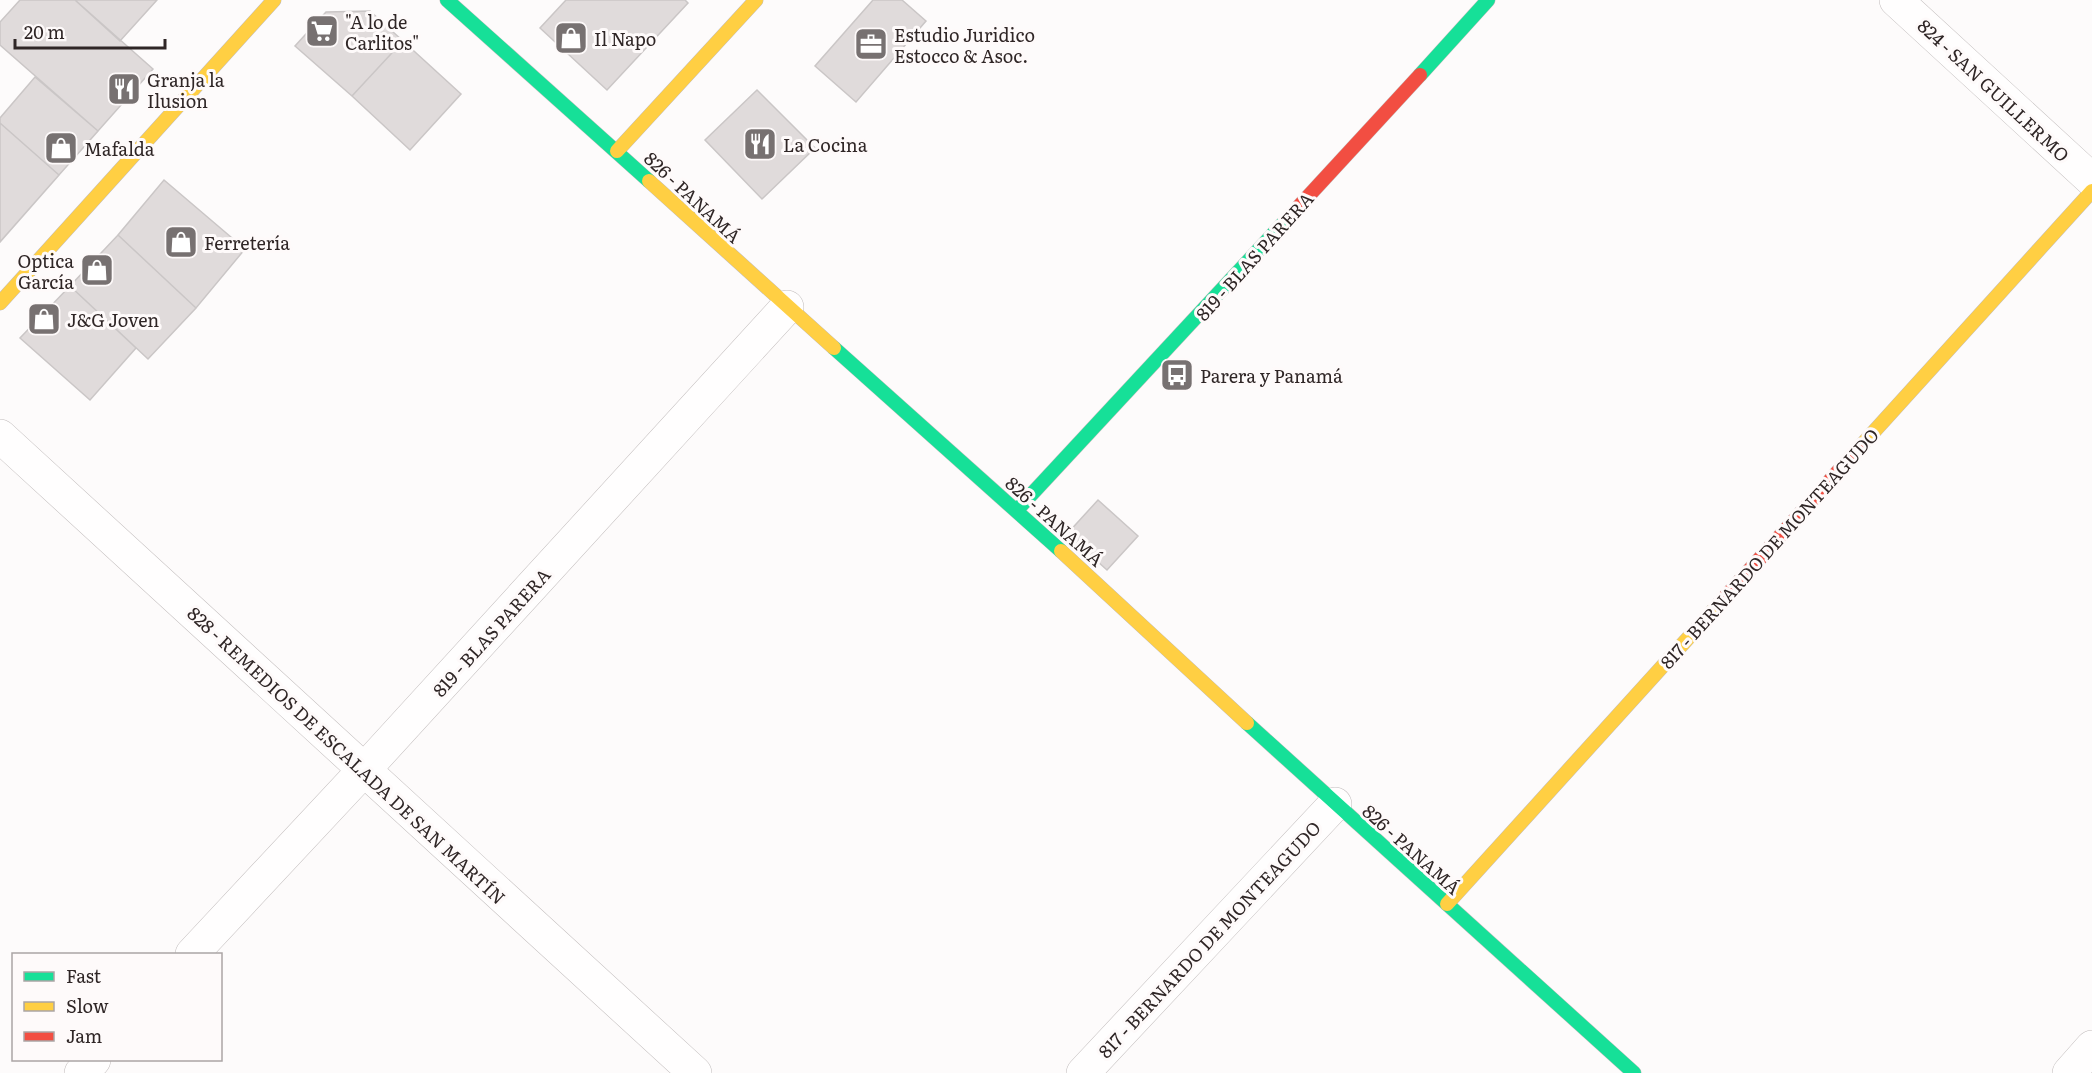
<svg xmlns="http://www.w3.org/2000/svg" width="2092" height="1073" font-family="Literata,serif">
<rect width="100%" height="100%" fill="#fdfbfb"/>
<!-- building -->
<path fill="#e0dbdb" stroke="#cac6c6" stroke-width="1.5" d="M20 0H75L153 69 98 131 0 45V22Z
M75 0H157L120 41Z
M566 0H685L688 3 607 90 540 28Z
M873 0H902L926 21 856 102 815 66Z
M370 11 403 41 352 96 295 46 326 12Z
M403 41 461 94 410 150 352 96Z
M35 77 98 131 59 175 0 123V118Z
M757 90 815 148 762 199 705 140Z
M0 123 59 175 0 242Z
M164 180 245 249 196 308 118 235Z
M118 235 196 308 148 359 70 286Z
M70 286 136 348 90 400 20 338Z
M1098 500 1138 536 1107 570 1067 534Z"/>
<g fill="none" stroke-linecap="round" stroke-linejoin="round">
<defs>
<path id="street" d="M1896 0 2092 180
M0 436 695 1073
M192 954 363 771 787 307
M81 1073 94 1060
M1083 1073 1335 804
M2069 1073 2092 1047"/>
<path id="fast" d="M447 0 649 181
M1420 75 1488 0
M834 348 1061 551
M1017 510 1290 216
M1247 723 1634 1073"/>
<path id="slow" d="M617 151 756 0
M649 181 834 348
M0 303 274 0
M1860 447 2092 191
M1061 551 1247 723
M1447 904 1719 604"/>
<path id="jam" d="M1290 216 1420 75
M1719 604 1860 447"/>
</defs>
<!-- street casing -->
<use href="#street" stroke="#c2bdbd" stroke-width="34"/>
<!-- fast casing -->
<use href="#fast" stroke="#c2bdbd" stroke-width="15"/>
<!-- slow casing -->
<use href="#slow" stroke="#c2bdbd" stroke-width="15"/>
<!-- jam casing -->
<use href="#jam" stroke="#c2bdbd" stroke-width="15"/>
<!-- street -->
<use href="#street" stroke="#fffefe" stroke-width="33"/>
<!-- fast -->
<use href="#fast" stroke="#16e098" stroke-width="14"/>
<!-- slow -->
<use href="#slow" stroke="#ffcf43" stroke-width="14"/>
<!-- jam -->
<use href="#jam" stroke="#f24e42" stroke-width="14"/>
</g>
<!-- icons -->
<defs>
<symbol id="supermarket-square" viewBox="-11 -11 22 22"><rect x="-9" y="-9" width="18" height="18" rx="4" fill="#777171" stroke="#fefafa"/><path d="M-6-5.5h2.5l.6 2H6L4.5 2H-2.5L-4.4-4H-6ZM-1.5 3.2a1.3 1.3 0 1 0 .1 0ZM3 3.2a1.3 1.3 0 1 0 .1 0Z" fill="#fff"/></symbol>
<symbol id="shop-square" viewBox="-11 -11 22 22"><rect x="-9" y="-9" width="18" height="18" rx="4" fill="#777171" stroke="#fefafa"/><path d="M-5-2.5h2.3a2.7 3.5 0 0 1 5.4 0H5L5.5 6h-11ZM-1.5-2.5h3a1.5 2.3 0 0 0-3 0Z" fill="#fff"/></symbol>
<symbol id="office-square" viewBox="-11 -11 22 22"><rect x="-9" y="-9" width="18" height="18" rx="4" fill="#777171" stroke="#fefafa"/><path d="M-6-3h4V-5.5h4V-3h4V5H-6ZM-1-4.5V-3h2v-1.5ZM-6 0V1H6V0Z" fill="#fff"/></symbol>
<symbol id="restaurant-square" viewBox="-11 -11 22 22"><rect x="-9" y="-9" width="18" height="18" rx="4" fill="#777171" stroke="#fefafa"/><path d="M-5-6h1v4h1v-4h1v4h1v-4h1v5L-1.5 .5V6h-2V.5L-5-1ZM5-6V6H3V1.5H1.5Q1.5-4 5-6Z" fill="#fff"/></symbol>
<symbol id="bus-square" viewBox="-11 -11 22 22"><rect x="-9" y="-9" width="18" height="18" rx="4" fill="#777171" stroke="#fefafa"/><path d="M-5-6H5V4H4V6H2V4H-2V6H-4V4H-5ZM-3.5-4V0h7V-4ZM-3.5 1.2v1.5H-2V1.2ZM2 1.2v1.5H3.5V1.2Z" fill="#fff"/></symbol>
</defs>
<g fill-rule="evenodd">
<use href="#supermarket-square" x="303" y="12" width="38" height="38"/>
<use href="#shop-square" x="552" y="19" width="38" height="38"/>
<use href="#office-square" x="852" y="25" width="38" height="38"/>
<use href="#restaurant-square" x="105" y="70" width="38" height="38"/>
<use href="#restaurant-square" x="741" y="125" width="38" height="38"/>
<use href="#shop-square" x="42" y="129" width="38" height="38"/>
<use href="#shop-square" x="162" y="223" width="38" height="38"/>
<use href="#shop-square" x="78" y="251" width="38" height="38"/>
<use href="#shop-square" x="25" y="300" width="38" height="38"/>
<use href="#bus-square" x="1158" y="356" width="38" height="38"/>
</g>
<g text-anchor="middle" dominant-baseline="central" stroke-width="6" stroke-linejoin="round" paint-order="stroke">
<!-- poi labels -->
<g font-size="18" fill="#2f2626" stroke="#fefafa" text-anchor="start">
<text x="345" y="21">"A lo de<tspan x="345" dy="21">Carlitos"</tspan></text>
<text x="894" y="34">Estudio Juridico<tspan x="894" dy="21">Estocco &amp; Asoc.</tspan></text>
<text x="594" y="38">Il Napo</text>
<text x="147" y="79">Granja la<tspan x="147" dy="21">Ilusion</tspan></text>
<text x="783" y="144">La Cocina</text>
<text x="84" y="148">Mafalda</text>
<text x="204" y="242">Ferretería</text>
<text x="74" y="260" text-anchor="end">Optica<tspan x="74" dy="21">García</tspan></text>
<text x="67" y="319">J&amp;G Joven</text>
<text x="1200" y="375">Parera y Panamá</text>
</g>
<!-- street labels -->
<g font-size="18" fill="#2f2626" stroke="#fefafa">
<text transform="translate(1994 90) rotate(43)">824 - SAN GUILLERMO</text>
<text transform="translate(693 197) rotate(43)">826 - PANAMÁ</text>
<text transform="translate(1254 256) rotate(-48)">819 - BLAS PARERA</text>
<text transform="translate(1055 521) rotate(42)">826 - PANAMÁ</text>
<text transform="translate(1769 548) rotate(-48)">817 - BERNARDO DE MONTEAGUDO</text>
<text transform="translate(491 632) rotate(-48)">819 - BLAS PARERA</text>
<text transform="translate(347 755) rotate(43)">828 - REMEDIOS DE ESCALADA DE SAN MARTÍN</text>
<text transform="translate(1412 849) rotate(42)">826 - PANAMÁ</text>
<text transform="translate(1209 939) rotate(-47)">817 - BERNARDO DE MONTEAGUDO</text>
</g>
</g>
<!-- legend -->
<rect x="12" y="953" width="210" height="108" fill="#fefafa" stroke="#aba5a5" stroke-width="1.5"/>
<rect x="24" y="972" width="30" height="9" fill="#16e098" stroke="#aba5a5" stroke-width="1.5"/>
<text x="66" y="983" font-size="18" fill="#2f2626">Fast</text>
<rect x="24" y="1002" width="30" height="9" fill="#ffcf43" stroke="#aba5a5" stroke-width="1.5"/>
<text x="66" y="1013" font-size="18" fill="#2f2626">Slow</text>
<rect x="24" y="1032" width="30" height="9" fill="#f24e42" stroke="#aba5a5" stroke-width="1.5"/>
<text x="66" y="1043" font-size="18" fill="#2f2626">Jam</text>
<!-- scale -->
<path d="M15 39v9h150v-9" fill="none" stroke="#2f2626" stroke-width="3"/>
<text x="24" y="39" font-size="18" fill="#2f2626" stroke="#fefafa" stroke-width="4.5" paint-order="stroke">20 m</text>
</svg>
